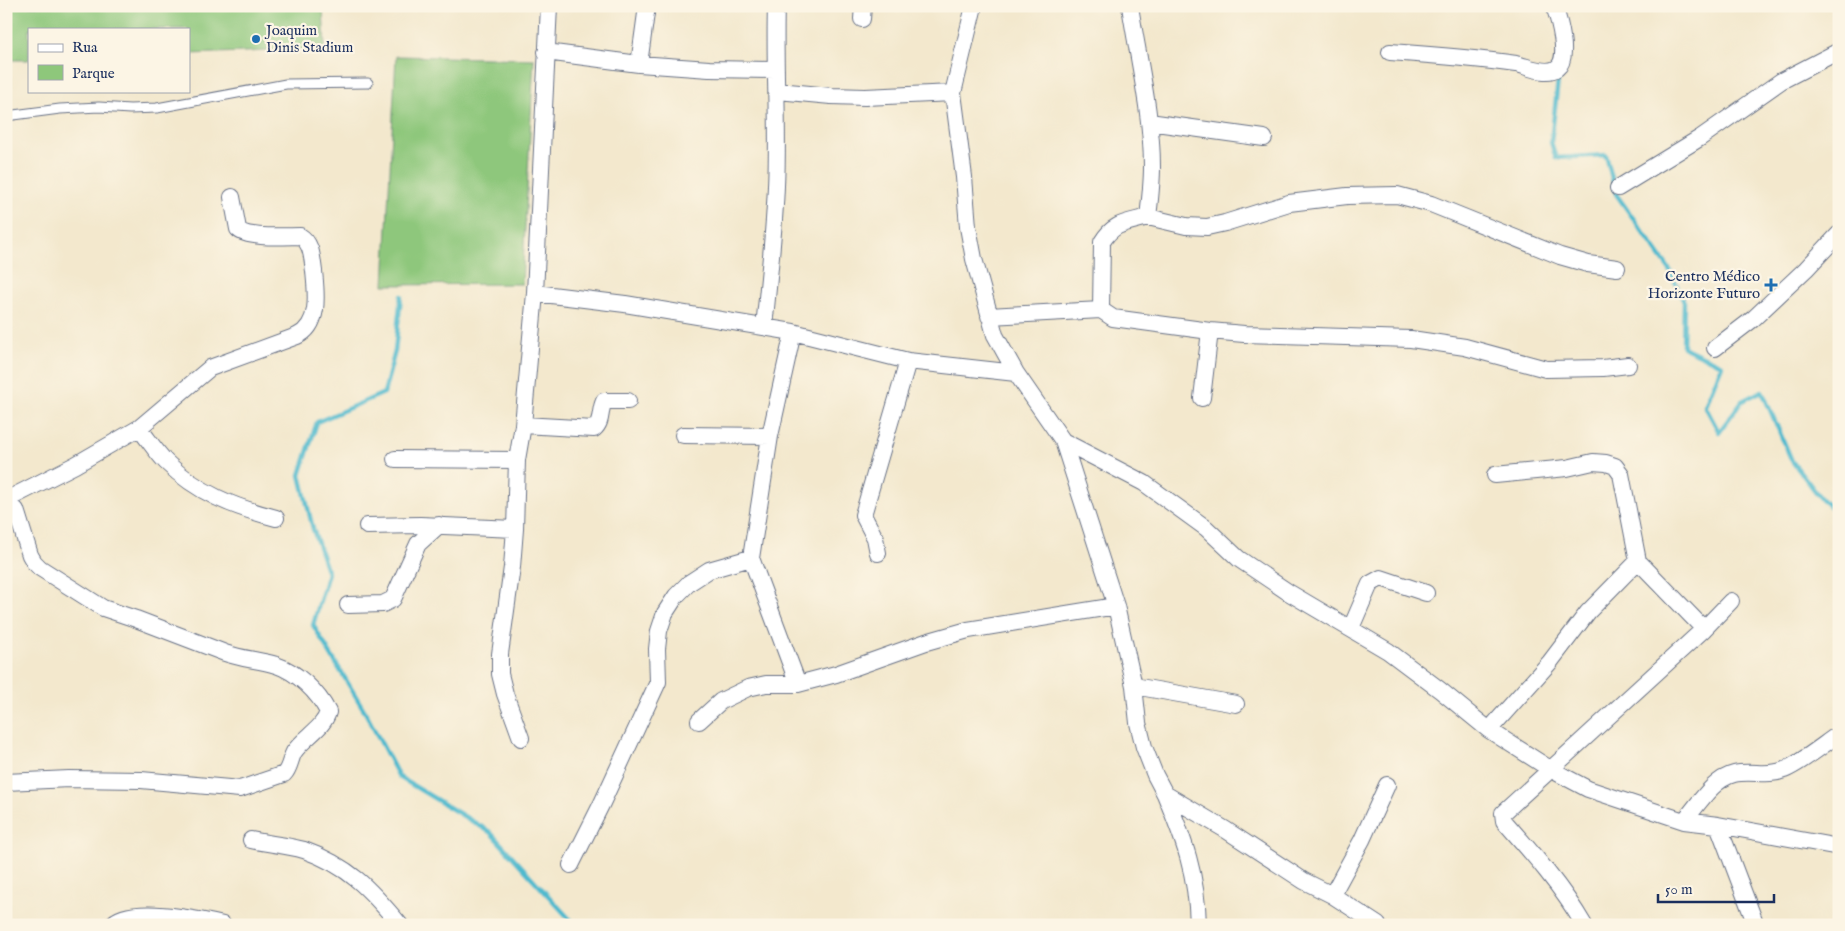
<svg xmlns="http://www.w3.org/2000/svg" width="1845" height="931" font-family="'IM FELL English',serif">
<rect width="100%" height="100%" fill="#fcf5e5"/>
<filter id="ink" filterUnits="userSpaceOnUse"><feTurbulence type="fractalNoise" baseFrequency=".02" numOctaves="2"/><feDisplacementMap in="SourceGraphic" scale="10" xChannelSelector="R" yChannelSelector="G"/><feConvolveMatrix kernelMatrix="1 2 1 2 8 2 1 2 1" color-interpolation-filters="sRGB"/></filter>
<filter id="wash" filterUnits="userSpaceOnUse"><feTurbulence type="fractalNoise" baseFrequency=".0096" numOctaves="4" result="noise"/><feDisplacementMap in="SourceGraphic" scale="20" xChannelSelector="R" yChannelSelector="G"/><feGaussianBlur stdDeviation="1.12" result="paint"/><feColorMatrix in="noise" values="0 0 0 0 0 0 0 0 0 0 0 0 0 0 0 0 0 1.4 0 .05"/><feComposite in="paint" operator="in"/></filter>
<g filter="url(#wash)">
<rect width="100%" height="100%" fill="#f3e8cd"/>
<!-- green -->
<path fill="#8ec77b" stroke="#547b6c" d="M6 6H323L325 49 189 54V29H29V60H6Z
M396 56 534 59 522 284 384 285Z"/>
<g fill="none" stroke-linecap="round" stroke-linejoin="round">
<!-- stream -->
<path stroke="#50bace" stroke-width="4.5" d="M1559 72 1551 142 1556 158 1606 155 1616 194 1670 270 1684 302 1683 347 1722 365 1705 406 1719 432 1742 401 1762 391 1792 461 1822 500 1839 513
M401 296 395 351 384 393 317 422 300 475 313 529 328 573 313 625 364 710 399 777 490 832 575 925"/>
</g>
</g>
<g filter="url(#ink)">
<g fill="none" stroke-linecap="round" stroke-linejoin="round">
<defs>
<path id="service" d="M6 116 60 109 99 107 130 109 157 108 286 84 368 83"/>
<path id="minor" d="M862 19 863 6
M546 52 639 64 709 69 776 70
M1390 52C1432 55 1474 58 1516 64 1527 66 1546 76 1557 68 1570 58 1559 20 1554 6
M639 64 647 6
M778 91 831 96 865 97 953 93 964 177 968 227 974 259 995 335 1016 373
M953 93 974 6
M1149 122 1264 138
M1618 188 1700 138 1781 81 1839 51
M1148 217 1186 226 1207 227 1225 223 1289 203 1347 196 1397 195 1431 204 1560 256 1588 264 1617 268
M535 293 625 304 793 332 908 361 1016 373 1063 441 1116 606 1134 686 1138 723 1144 747 1155 775 1165 794 1226 830 1304 881 1332 895 1378 925
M1101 310 1102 242C1114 222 1127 223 1148 217 1150 200 1152 184 1152 167 1152 115 1138 58 1130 6
M989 316 1101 310 1113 318 1210 331 1244 334 1411 339 1465 347 1546 369 1603 368 1628 365
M764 327C769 280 774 233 776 186 779 126 774 66 776 6
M1715 348 1753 319 1806 269 1839 234
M1202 398 1210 331
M523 425 594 429C603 421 599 411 604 401H628
M139 428C148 439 156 452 166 462 198 493 233 507 276 518
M683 435 770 436
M1063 441 1144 483 1206 528 1239 559 1288 592 1388 651 1440 690 1489 730 1550 769 1588 789 1684 821 1718 825 1839 847
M395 459 517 460
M1495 475 1567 468 1593 462 1606 463 1615 466 1621 474 1638 561 1704 629
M6 500 75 465 139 428 210 368 297 336C321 325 316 292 314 271 312 258 312 243 300 236 286 236 247 239 238 229L232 197
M6 501 16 510 30 555 34 562 40 568 103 608 136 619 225 653C242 659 259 660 276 665 297 672 318 692 328 712 323 729 304 737 294 752 290 759 290 768 284 774L240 789 141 780 69 779 6 782
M367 526 420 525 515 529
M878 553 875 538 863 515 908 361
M751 558 798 684
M348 605 383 604 393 599 418 544 439 525
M1351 628 1370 584 1381 578 1426 593
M1134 686 1236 704
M699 721 721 701 748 688 766 684H798L836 674 926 642 968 630 1116 606
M1489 730 1550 662 1588 612 1638 561
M521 738 505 694 500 674V654L512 567 515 529 517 460 523 425 535 293 549 6
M1165 794C1184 840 1197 874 1198 925
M1684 821C1698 805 1713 779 1734 774 1751 770 1768 777 1784 770 1800 764 1824 744 1839 734
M1718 825 1756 925
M251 840C268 844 287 845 304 850 349 866 370 889 400 925
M571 865 602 803 658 682 657 649 659 631 665 613 676 596 689 583 709 570 751 558 770 436 793 332
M1332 895 1362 840 1387 785
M112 925C127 904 201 920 223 925
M1584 925C1562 887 1533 854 1504 821L1503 813 1704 629 1731 601"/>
</defs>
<!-- service casing -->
<use href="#service" stroke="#677085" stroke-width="11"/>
<!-- minor casing -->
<use href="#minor" stroke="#677085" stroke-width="18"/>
<!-- service -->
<use href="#service" stroke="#fff" stroke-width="9"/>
<!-- minor -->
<use href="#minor" stroke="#fff" stroke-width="16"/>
</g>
</g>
<!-- markers -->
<g fill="#1f6fb2" stroke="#fcf5e5" stroke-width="2">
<circle cx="256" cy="39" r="5"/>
<path d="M1768.5 277.5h5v5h5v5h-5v5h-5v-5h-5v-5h5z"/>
</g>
<g text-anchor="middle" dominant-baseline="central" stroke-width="4.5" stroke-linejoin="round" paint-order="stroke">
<!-- poi labels -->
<g font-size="15" fill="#1b2f5e" stroke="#fcf5e5" text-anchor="start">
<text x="266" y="30">Joaquim<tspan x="266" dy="17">Dinis Stadium</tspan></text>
<text x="1760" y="276" text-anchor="end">Centro Médico<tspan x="1760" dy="17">Horizonte Futuro</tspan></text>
</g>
</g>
<!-- margin -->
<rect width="1845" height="931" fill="none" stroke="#fcf5e5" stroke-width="25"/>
<!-- legend -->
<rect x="28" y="28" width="162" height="65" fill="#fcf5e5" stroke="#a2a6af"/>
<rect x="38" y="44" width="25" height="8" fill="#ffffff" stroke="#a2a6af"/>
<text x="72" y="52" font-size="15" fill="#1b2f5e">Rua</text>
<rect x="38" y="65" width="25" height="15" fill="#8ec77b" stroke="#a2a6af"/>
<text x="72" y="78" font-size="15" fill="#1b2f5e">Parque</text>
<!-- scale -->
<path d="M1658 894v8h116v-8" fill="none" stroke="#1b2f5e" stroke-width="2.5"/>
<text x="1665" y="894" font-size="15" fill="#1b2f5e" stroke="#fcf5e5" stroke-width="4" paint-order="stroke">50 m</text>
</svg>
